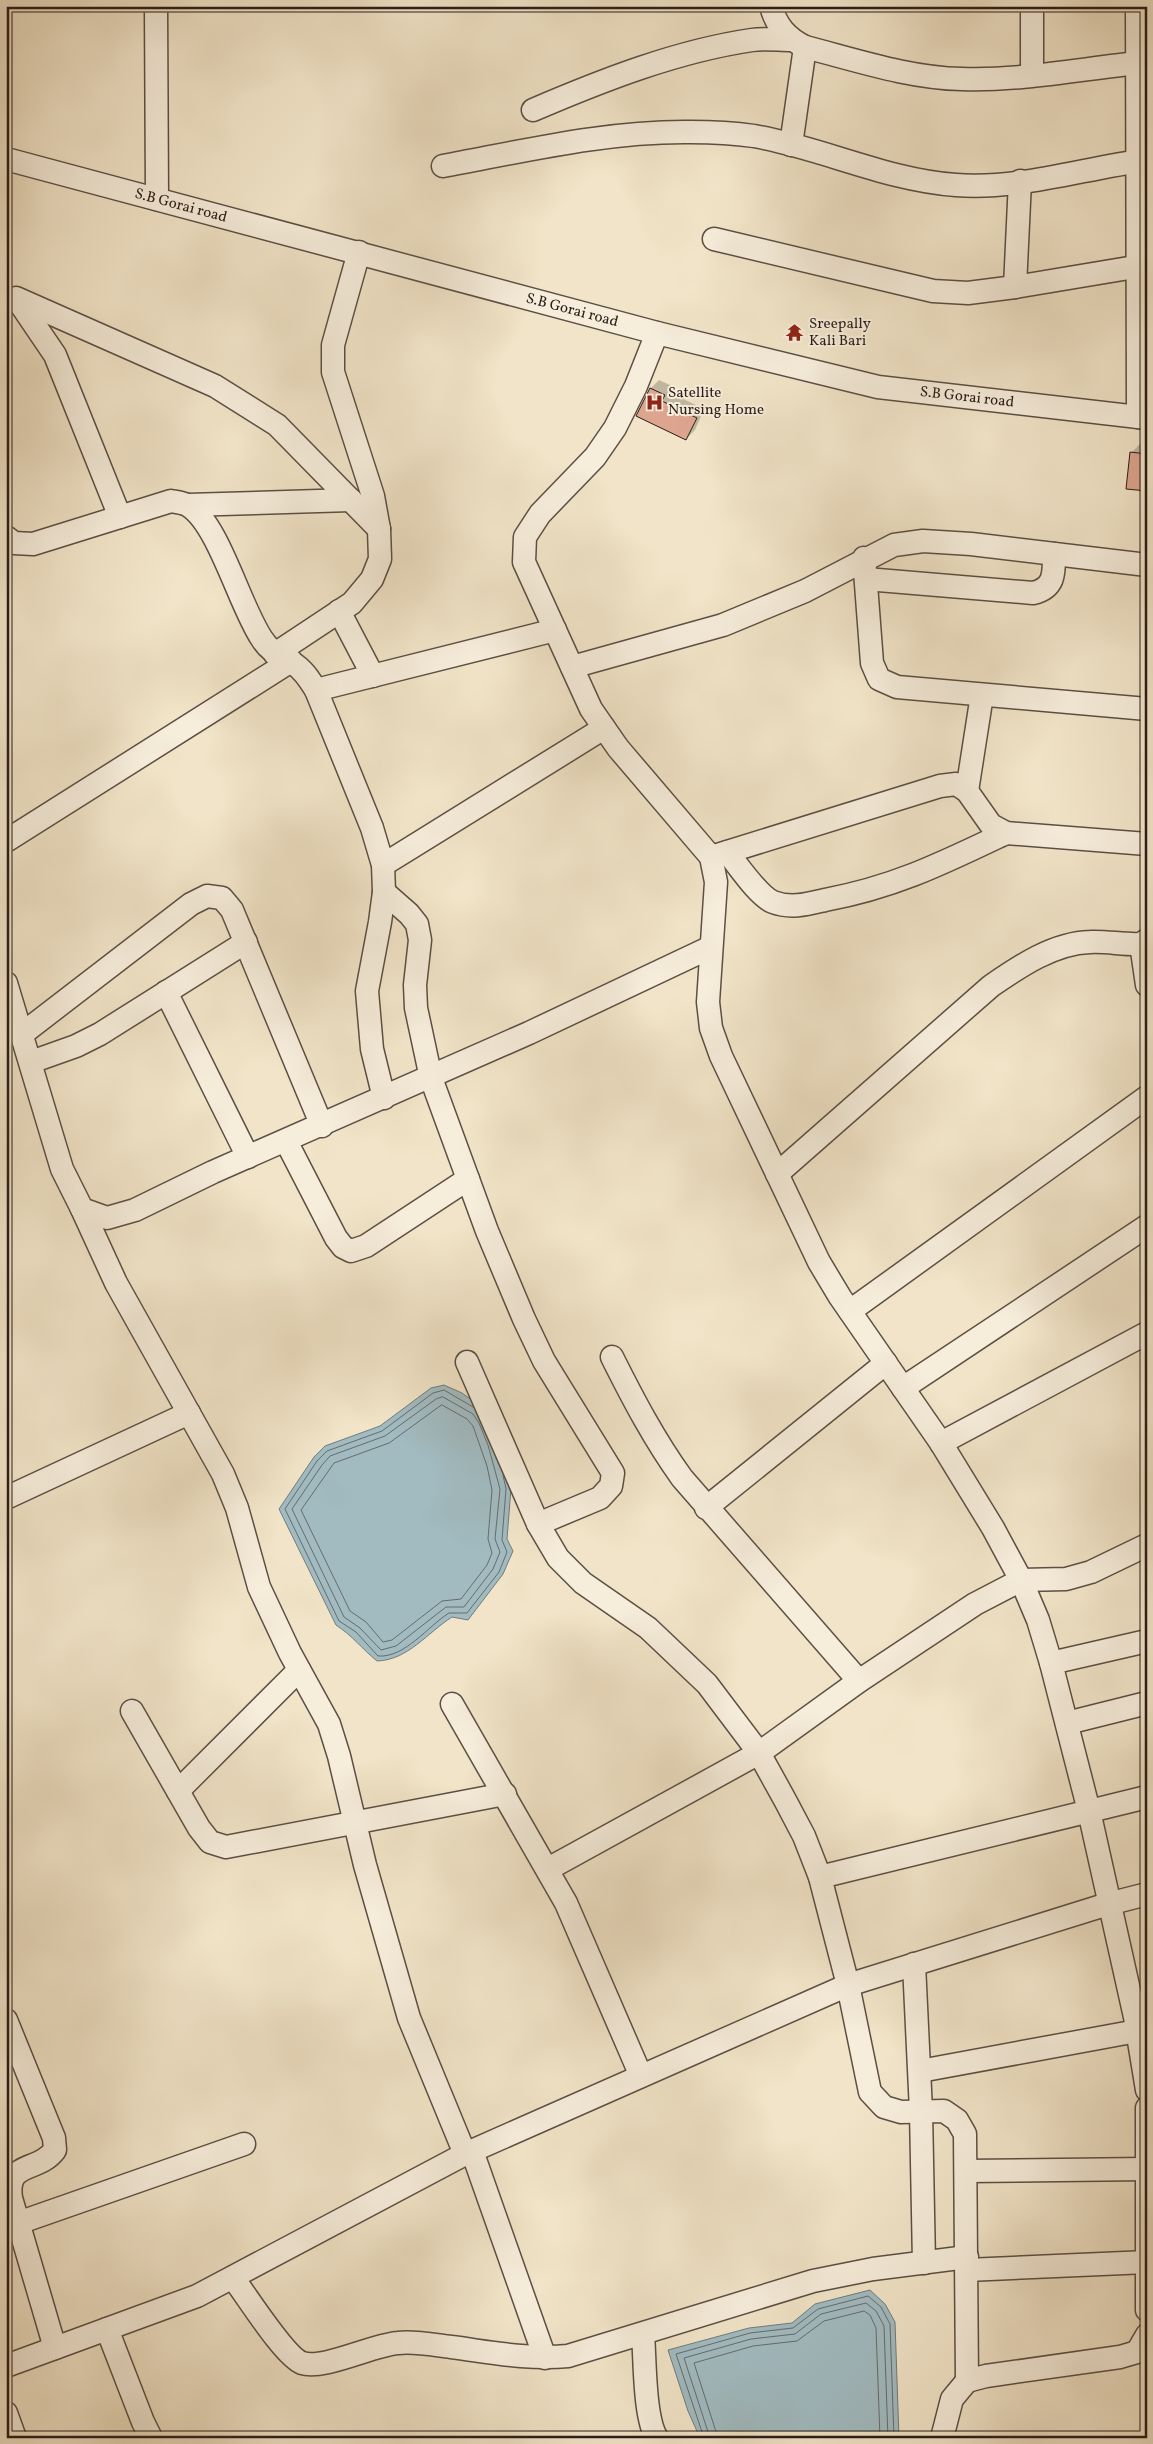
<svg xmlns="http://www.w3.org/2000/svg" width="1153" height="2444" font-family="Vollkorn,serif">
<rect width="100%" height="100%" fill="#f1e4c8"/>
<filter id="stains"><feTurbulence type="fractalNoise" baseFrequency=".004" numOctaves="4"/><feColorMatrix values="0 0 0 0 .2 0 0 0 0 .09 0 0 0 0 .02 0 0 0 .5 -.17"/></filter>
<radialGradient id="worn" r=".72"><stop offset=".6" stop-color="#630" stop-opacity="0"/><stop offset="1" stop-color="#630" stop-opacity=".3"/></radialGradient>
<!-- water -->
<path fill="#a1bbc1" stroke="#717c7d" d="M444 1385 462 1393 480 1406 511 1488 507 1539 513 1551 503 1574 468 1620 452 1617C427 1633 408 1660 377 1661 361 1648 354 1637 336 1625L279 1509 314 1457 325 1446 380 1426 431 1388Z
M870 2290 885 2304 895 2322 899 2438H700L688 2411 668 2350 749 2328 792 2323 815 2304Z"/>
<!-- shadow -->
<path fill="#0003" d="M659 380 672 386 669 392 704 409 695 430 686 439 651 388Z
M1144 440H1147V490L1131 453Z"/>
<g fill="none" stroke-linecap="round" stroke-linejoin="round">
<!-- shore -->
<path stroke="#666c6c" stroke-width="1" d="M443 1397 473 1414 479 1423 488 1445 500 1489 495 1539 500 1552 493 1569 464 1607H446L396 1646 381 1650 360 1628 344 1617 292 1509 322 1465 330 1456 385 1436 436 1399Z
M442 1405 467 1419 473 1426 487 1466 492 1490 488 1539 492 1553 487 1565 461 1599 442 1601 392 1640 383 1642 366 1622 350 1611 301 1510 334 1463 389 1443Z
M473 1407 444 1390 433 1393 382 1431 327 1451 317 1461 285 1509 339 1621 356 1632 378 1656C405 1658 428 1626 449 1613H467L499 1572 507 1552 502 1540 506 1489 503 1475
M704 2438 676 2354 750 2333 793 2328 818 2309 868 2296 881 2307 890 2324 894 2438
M710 2438 684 2358 751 2339 795 2334 821 2314 866 2303 876 2311 884 2326 888 2438
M718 2438 694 2363 753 2346 797 2341 824 2321 864 2311 870 2315 876 2328 880 2438"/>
</g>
<!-- building -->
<path fill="#dda48f" stroke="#2a1d18" d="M650 388 665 395 662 401 697 418 686 440 636 416Z
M1130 452 1147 454V491L1126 489Z"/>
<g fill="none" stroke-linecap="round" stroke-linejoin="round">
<defs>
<g id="minor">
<path d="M156 6 157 199"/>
<path d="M771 6C776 26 787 38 805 47 856 60 909 78 962 79 1020 81 1080 69 1138 63"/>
<path d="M1032 6V75"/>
<path d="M1137 6 1138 417"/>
<path d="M533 110C603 80 677 51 752 40 765 38 778 40 791 40"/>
<path d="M791 145 805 47"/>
<path id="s1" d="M6 159 657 333 878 387 1147 418"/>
<path d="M443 166C524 151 607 131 690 132 710 132 733 133 754 136 822 148 886 180 956 185 1020 190 1084 168 1147 160"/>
<path d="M714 239 933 291 968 293 1015 287 1147 265"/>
<path d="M1015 287 1020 181"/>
<path d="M16 298 215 386 277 425 379 529"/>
<path d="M17 299 55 355 120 517"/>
<path d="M657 333 636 386 615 428 595 457 540 514 525 537 524 562 591 709 618 748 711 857 716 882 708 1002 711 1028 721 1056 819 1262 840 1297 941 1443 993 1528 1021 1580 1038 1620 1051 1663 1089 1811 1135 2017 1147 2090"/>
<path d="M188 505 351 500"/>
<path d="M6 537 14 543 33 544 171 501C177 502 185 503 189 506 219 525 240 607 262 639 271 653 279 654 291 662 303 669 309 679 316 690L372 828 383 865 384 892 380 922 367 991 372 1049 384 1098"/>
<path d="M864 558 872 663 879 679 897 687 1147 709"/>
<path d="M866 579 1033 593C1055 588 1054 573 1054 554"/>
<path d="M339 611 373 676"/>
<path d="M275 654 352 603 372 579 380 559 379 529 373 496 333 372V345L359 252"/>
<path d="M572 667 723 625 805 591 894 545 923 541 971 544 1147 565"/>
<path d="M316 690 555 630"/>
<path d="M967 791 982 695"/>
<path d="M6 841 291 661"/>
<path d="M727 852C738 865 758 896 773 902 791 909 808 904 825 900 895 887 943 863 1006 833"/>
<path d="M711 857 940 786 956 784 967 791 991 825 1006 833 1147 844"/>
<path d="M383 865 604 728"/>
<path d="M384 892 409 914 417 924 420 940 415 985 416 1008 431 1078 487 1231 524 1319 544 1361 613 1473 611 1486 600 1498 538 1524"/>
<path d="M1141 944 1147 985"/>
<path d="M6 983 62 1169 82 1209 107 1218 135 1210 213 1172 529 1033 711 947"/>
<path d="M166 992 248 1157"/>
<path d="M22 1034 191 904 207 896 222 898 232 910 322 1126"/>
<path d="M31 1062 76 1046 100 1034 246 942"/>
<path d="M286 1141 336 1238 343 1247 351 1251 366 1246 468 1179"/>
<path d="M777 1174 991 986C1020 966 1054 943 1090 942 1107 941 1124 945 1141 944L1147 940"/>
<path d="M82 1209 116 1283 223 1474 237 1508 259 1587 290 1653 329 1724 339 1756 365 1865 409 2018 465 2154"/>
<path d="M850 1311 1147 1097"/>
<path d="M612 1357C633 1399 654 1439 682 1478L859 1681"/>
<path d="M467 1362 538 1524 558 1558 583 1583 648 1628 707 1684 759 1753 785 1800 804 1836 820 1877 848 1985 870 2092 884 2107 901 2112 944 2111 957 2120 965 2134 967 2381"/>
<path d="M903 1388 1147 1226"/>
<path d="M941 1443 1147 1333"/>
<path d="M6 1498 189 1413"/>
<path d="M706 1508 886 1363"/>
<path d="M1051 1663 1147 1641"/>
<path d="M452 1704 566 1903 641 2076"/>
<path d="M132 1711 199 1828 210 1842 226 1847 505 1794"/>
<path d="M1067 1723 1147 1703"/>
<path d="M178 1791 299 1670"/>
<path d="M548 1869 759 1753 859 1681 975 1604 1021 1580 1066 1579 1091 1572 1147 1545"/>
<path d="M820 1877 1147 1797"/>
<path d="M914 1964 921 2111 924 2263"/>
<path d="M6 2020 54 2138 55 2150C38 2173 6 2160 11 2198L55 2348"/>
<path d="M920 2071 1137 2031"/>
<path d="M1147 2108V2310"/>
<path d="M472 2151 545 2358"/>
<path d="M966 2171 1147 2169"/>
<path d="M18 2223 244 2144"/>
<path d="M967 2270 1147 2262"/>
<path d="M233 2278C247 2296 284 2356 302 2363 324 2370 372 2345 398 2343 415 2341 434 2345 451 2347 490 2352 528 2360 568 2356L813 2281 873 2269 967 2257"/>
<path d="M107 2329 143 2422 151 2438"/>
<path d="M643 2334C645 2358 644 2419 657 2438"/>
<path d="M6 2366 197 2296 465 2154 848 1985 1108 1904 1147 1894"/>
<path d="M6 2413 15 2438"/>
<path d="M942 2438 952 2399 967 2381 986 2376 1120 2357 1137 2352 1147 2335"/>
</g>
</defs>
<!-- minor casing -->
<use href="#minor" stroke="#5c4f44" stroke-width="25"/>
<!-- minor -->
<use href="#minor" stroke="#f6eddb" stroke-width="22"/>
</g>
<!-- icons -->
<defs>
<symbol id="temple-bare" viewBox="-9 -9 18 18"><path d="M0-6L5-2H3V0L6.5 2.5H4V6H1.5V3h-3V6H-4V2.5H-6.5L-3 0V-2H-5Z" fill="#8f2418" stroke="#f6eddb" stroke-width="2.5" paint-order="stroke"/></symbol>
<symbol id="hospital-bare" viewBox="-9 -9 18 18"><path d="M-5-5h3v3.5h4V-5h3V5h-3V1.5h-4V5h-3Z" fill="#8f2418" stroke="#f6eddb" stroke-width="2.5" paint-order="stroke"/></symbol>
</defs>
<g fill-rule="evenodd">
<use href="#temple-bare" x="782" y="320" width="25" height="25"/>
<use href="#hospital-bare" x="642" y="390" width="25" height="25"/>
</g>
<g text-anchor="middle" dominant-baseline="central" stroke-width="4" stroke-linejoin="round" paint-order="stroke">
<!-- street labels -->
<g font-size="15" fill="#2a1d18" stroke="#f6eddb">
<text stroke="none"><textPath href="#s1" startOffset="181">S.B Gorai road</textPath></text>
<text stroke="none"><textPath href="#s1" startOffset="586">S.B Gorai road</textPath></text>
<text stroke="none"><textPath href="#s1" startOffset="991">S.B Gorai road</textPath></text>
</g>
<!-- poi labels -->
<g font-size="15" fill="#2a1d18" stroke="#f6eddb" text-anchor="start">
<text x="809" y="324">Sreepally<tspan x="809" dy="17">Kali Bari</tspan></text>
<text x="668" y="393">Satellite<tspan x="668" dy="17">Nursing Home</tspan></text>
</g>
</g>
<!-- margin -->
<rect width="1153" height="2444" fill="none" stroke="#f1e4c8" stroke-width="25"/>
<rect x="8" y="8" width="1138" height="2429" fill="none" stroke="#2a1d18" stroke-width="2.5"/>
<rect x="12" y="12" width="1128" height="2419" fill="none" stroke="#2a1d18"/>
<rect width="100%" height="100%" filter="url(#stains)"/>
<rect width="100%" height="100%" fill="url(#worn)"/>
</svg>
